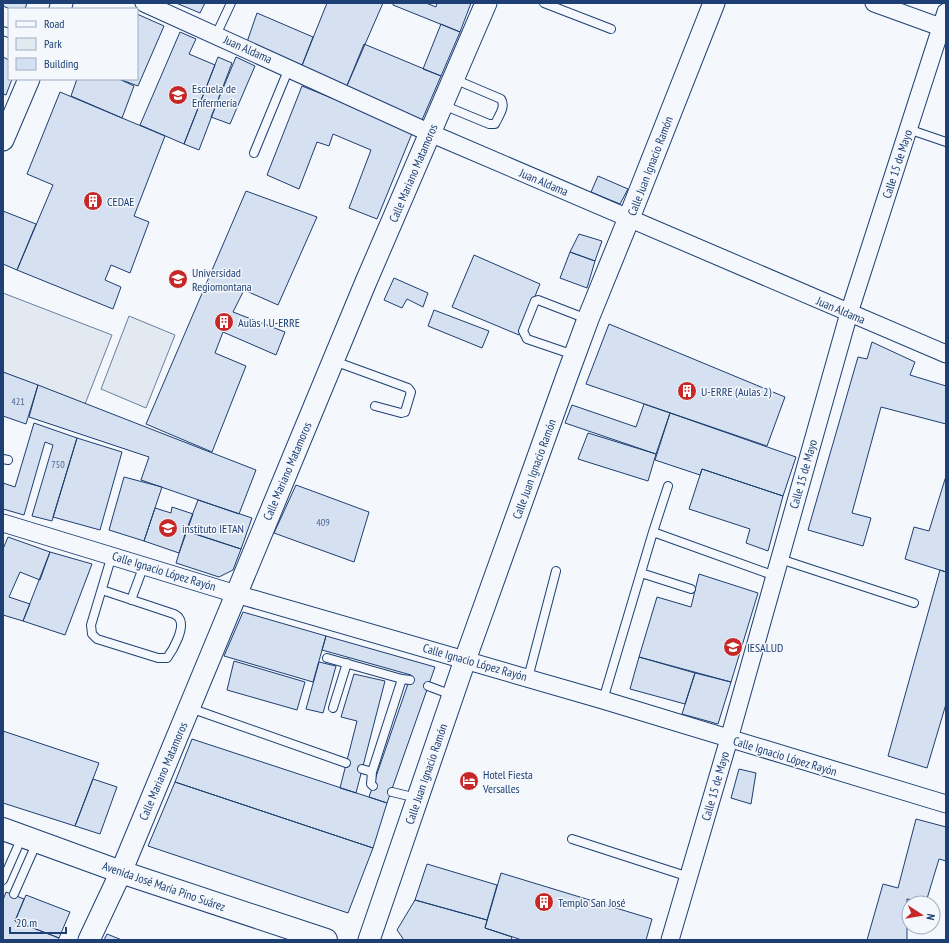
<svg xmlns="http://www.w3.org/2000/svg" width="949" height="943" font-family="'PT Sans Narrow',sans-serif">
<rect width="100%" height="100%" fill="#f4f7fb"/>
<!-- green -->
<path fill="#e3e9f0" stroke="#687fa3" d="M3 293 112 335 85 404 3 372Z
M129 316 175 335 146 408 101 389Z"/>
<!-- building -->
<path fill="#d5e0f0" stroke="#1d3f73" d="M3 3H27L25 9H10L3 6Z
M176 3H205L200 13Z
M327 3H383L346 88 301 68Z
M393 3H426L436 7 437 3H471L460 32 393 5Z
M257 13 313 37 301 68 247 42Z
M137 14 164 26 138 86 119 79H137Z
M441 24 460 32 441 76 423 69Z
M180 32 196 39 189 54 215 65 184 144 140 125Z
M364 44 441 76 422 120 346 88Z
M3 57 9 60V79H12L6 95 3 94Z
M218 57 232 63 199 150 184 144Z
M236 57 255 66 230 124 211 117Z
M77 79H119L134 86 122 118 71 96Z
M302 86 413 131 377 219 349 208 371 150 333 134 329 146 317 142 299 189 267 175Z
M60 92 165 136 134 216 149 222 130 273 111 265 105 280 121 287 113 309 17 270 53 185 27 174Z
M598 176 628 189 620 204 591 192Z
M246 191 317 217 278 305 244 290 233 312 285 332 276 355 223 332 215 353 246 366 212 452 146 424Z
M3 211 36 224 17 270 3 264Z
M579 234 602 241 595 261 570 252Z
M570 252 595 261 587 288 560 278Z
M474 255 540 284 519 335 452 307Z
M394 278 428 293 423 307 407 299 402 308 384 300Z
M434 310 489 331 482 348 428 326Z
M609 324 785 397 767 446 586 384Z
M872 342 915 362 910 375 946 386V424L881 407 852 513 871 518 863 546 808 530 858 357 867 359Z
M3 372 38 385 26 424 3 416Z
M38 385 256 470 239 514 141 480 149 457 29 417Z
M644 404 670 413 656 454 565 423 572 405 636 427Z
M670 413 796 457 783 496 702 469 700 475 655 460Z
M34 423 77 438 52 521 32 516 53 445 45 442 24 515 3 509V483L15 487Z
M588 433 656 454 648 481 578 459Z
M77 438 122 452 100 530 53 517Z
M702 469 783 496 768 551 746 543 750 529 689 509Z
M946 476V572L905 559 914 527 929 531Z
M124 477 162 487 144 541 109 530Z
M296 485 369 512 354 562 274 533Z
M198 500 252 518 241 549 186 531Z
M172 507 193 514 179 553 144 541 155 508 171 513Z
M186 531 241 549 233 570 219 577 176 563Z
M8 537 50 552 40 580 20 572 9 597 30 604 23 621 3 615V549Z
M50 552 92 564 65 635 23 621Z
M940 570 946 572V704L927 768 888 756Z
M699 574 758 593 731 682 639 657 657 597 691 607Z
M243 612 326 636 313 682 224 656Z
M326 636 435 667 387 803 369 797 411 675 322 650Z
M639 657 695 673 685 704 630 689Z
M234 661 305 682 297 710 227 690Z
M319 662 336 666 323 713 306 709Z
M695 673 731 682 718 724 682 714Z
M354 674 385 681 356 793 340 788 357 721 341 717Z
M3 731 99 763 75 826 3 803Z
M192 739 387 803 373 848 175 782Z
M739 769 756 773 751 804 731 798Z
M93 779 117 787 100 834 75 826Z
M175 782 373 848 348 913 148 846Z
M916 819 946 827V861L939 859 926 902 907 899V940H867L883 884 898 888Z
M427 864 497 885 487 920 415 900Z
M501 873 652 919 646 940H522L485 928Z
M6 892 24 899 15 921 59 938 58 940H3V900Z
M26 895 70 912 59 938 15 921Z
M415 900 487 920 485 928 512 937 511 940H404L397 930Z
M107 934 122 940H104Z"/>
<g fill="none" stroke-linecap="round" stroke-linejoin="round">
<defs>
<path id="service" d="M544 3 611 29
M3 31 9 33
M216 35 231 3
M443 105 489 124H495C499 115 506 107 501 99L454 79
M908 129 946 142
M254 153 289 68
M574 355 527 339 523 331 535 301 538 300 587 319
M334 361 408 388 411 392 405 412 401 413 375 406
M3 459 8 460
M653 532 668 486
M780 559 914 603
M641 573 691 589
M102 590 174 614C176 615 178 616 179 618 186 627 173 650 167 658H158L97 639 92 634 91 625 112 555
M131 600 144 565
M327 658 402 679
M528 678 556 571
M428 686 452 695
M603 700 653 532 775 576
M190 708 346 763
M333 708 347 663
M362 769 372 772
M373 786 371 784 372 772 402 679 410 680
M392 792 417 798
M572 839 689 877
M3 880 22 837
M14 894 37 842"/>
<path id="minor" d="M144 3 430 133 946 354
M874 3 946 29
M3 523 236 594 603 700 946 804
M670 940 729 739 849 313 946 12"/>
<path id="tertiary" d="M60 9 62 3
M3 140 29 79
M89 940 121 872 365 284 486 3
M369 940 465 660 567 376 588 319 629 218 714 3"/>
<path id="trunk" d="M3 829 121 872 326 940"/>
</defs>
<!-- service casing -->
<use href="#service" stroke="#1d3f73" stroke-width="10"/>
<!-- minor casing -->
<use href="#minor" stroke="#1d3f73" stroke-width="19"/>
<!-- tertiary casing -->
<use href="#tertiary" stroke="#1d3f73" stroke-width="23"/>
<!-- trunk casing -->
<use href="#trunk" stroke="#1d3f73" stroke-width="24"/>
<!-- service -->
<use href="#service" stroke="#f4f7fb" stroke-width="8"/>
<!-- minor -->
<use href="#minor" stroke="#f4f7fb" stroke-width="17"/>
<!-- tertiary -->
<use href="#tertiary" stroke="#f4f7fb" stroke-width="21"/>
<!-- trunk -->
<use href="#trunk" stroke="#f4f7fb" stroke-width="22"/>
</g>
<!-- icons -->
<defs>
<symbol id="university-disc" viewBox="-11 -11 22 22"><circle r="9.5" fill="#c62828" stroke="#f4f7fb"/><path d="M0-5L7-2L0 1L-7-2ZM-4 1L0 2.5L4 1V4Q0 6-4 4Z" fill="#fff"/></symbol>
<symbol id="building-disc" viewBox="-11 -11 22 22"><circle r="9.5" fill="#c62828" stroke="#f4f7fb"/><path d="M-4-6H4V6H1V3H-1V6H-4ZM-2.5-4.3h1.7v1.8h-1.7ZM.8-4.3h1.7v1.8H.8ZM-2.5-1h1.7V.8h-1.7ZM.8-1h1.7V.8H.8Z" fill="#fff"/></symbol>
<symbol id="hotel-disc" viewBox="-11 -11 22 22"><circle r="9.5" fill="#c62828" stroke="#f4f7fb"/><path d="M-6-4.5h1.5V1H6V5H4.5V3h-9V5H-6ZM-4 0a1.8 1.8 0 1 1 3.6 0ZM.5 0V-2.5h3Q6-2.5 6 0Z" fill="#fff"/></symbol>
</defs>
<g fill-rule="evenodd">
<use href="#university-disc" x="167" y="84" width="22" height="22"/>
<use href="#building-disc" x="82" y="190" width="22" height="22"/>
<use href="#university-disc" x="167" y="268" width="22" height="22"/>
<use href="#building-disc" x="213" y="311" width="22" height="22"/>
<use href="#building-disc" x="676" y="380" width="22" height="22"/>
<use href="#university-disc" x="157" y="517" width="22" height="22"/>
<use href="#university-disc" x="722" y="636" width="22" height="22"/>
<use href="#hotel-disc" x="458" y="770" width="22" height="22"/>
<use href="#building-disc" x="533" y="891" width="22" height="22"/>
</g>
<g text-anchor="middle" dominant-baseline="central" stroke-width="3" stroke-linejoin="round" paint-order="stroke">
<!-- number labels -->
<g font-size="10" fill="#4b6792">
<text x="18" y="401">421</text>
<text x="58" y="464">750</text>
<text x="323" y="522">409</text>
</g>
<!-- street labels -->
<g font-size="12" fill="#1d3f73" stroke="#f4f7fb">
<text transform="translate(248 49) rotate(24)">Juan Aldama</text>
<text transform="translate(897 164) rotate(-72)">Calle 15 de Mayo</text>
<text transform="translate(650 166) rotate(-69)">Calle Juan Ignacio Ramón</text>
<text transform="translate(413 173) rotate(-67)">Calle Mariano Matamoros</text>
<text transform="translate(544 182) rotate(23)">Juan Aldama</text>
<text transform="translate(841 310) rotate(23)">Juan Aldama</text>
<text transform="translate(534 469) rotate(-70)">Calle Juan Ignacio Ramón</text>
<text transform="translate(287 471) rotate(-67)">Calle Mariano Matamoros</text>
<text transform="translate(803 474) rotate(-74)">Calle 15 de Mayo</text>
<text transform="translate(164 571) rotate(17)">Calle Ignacio López Rayón</text>
<text transform="translate(475 662) rotate(16)">Calle Ignacio López Rayón</text>
<text transform="translate(785 756) rotate(17)">Calle Ignacio López Rayón</text>
<text transform="translate(163 771) rotate(-67)">Calle Mariano Matamoros</text>
<text transform="translate(426 774) rotate(-71)">Calle Juan Ignacio Ramón</text>
<text transform="translate(715 786) rotate(-74)">Calle 15 de Mayo</text>
<text transform="translate(164 886) rotate(19)">Avenida José María Pino Suárez</text>
</g>
<!-- poi labels -->
<g font-size="12" fill="#1d3f73" stroke="#f4f7fb" text-anchor="start">
<text x="192" y="88">Escuela de<tspan x="192" dy="14">Enfermería</tspan></text>
<text x="107" y="201">CEDAE</text>
<text x="192" y="272">Universidad<tspan x="192" dy="14">Regiomontana</tspan></text>
<text x="238" y="322">Aulas I U-ERRE</text>
<text x="701" y="391">U-ERRE (Aulas 2)</text>
<text x="182" y="528">instituto IETAN</text>
<text x="747" y="647">IESALUD</text>
<text x="483" y="774">Hotel Fiesta<tspan x="483" dy="14">Versalles</tspan></text>
<text x="558" y="902">Templo San José</text>
</g>
</g>
<!-- border -->
<rect width="949" height="943" fill="none" stroke="#1d3f73" stroke-width="8"/>
<!-- legend -->
<rect x="8" y="8" width="130" height="72" fill="#f4f7fb" stroke="#9eadc5"/>
<rect x="16" y="21" width="20" height="6" fill="#f4f7fb" stroke="#9eadc5"/>
<text x="44" y="28" font-size="12" fill="#1d3f73">Road</text>
<rect x="16" y="38" width="20" height="12" fill="#e3e9f0" stroke="#9eadc5"/>
<text x="44" y="48" font-size="12" fill="#1d3f73">Park</text>
<rect x="16" y="58" width="20" height="12" fill="#d5e0f0" stroke="#9eadc5"/>
<text x="44" y="68" font-size="12" fill="#1d3f73">Building</text>
<!-- north arrow -->
<g transform="translate(921 915) rotate(102)"><circle r="19" fill="#f4f7fb" stroke="#9eadc5"/>
<path d="M0-3L7 15L0 10L-7 15Z" fill="#c62828"/>
<text y="-6" font-size="11" font-weight="bold" text-anchor="middle" fill="#1d3f73">N</text>
</g>
<!-- scale -->
<path d="M10 927v6h56v-6" fill="none" stroke="#1d3f73" stroke-width="2"/>
<text x="16" y="927" font-size="12" fill="#1d3f73" stroke="#f4f7fb" stroke-width="3" paint-order="stroke">20 m</text>
</svg>
